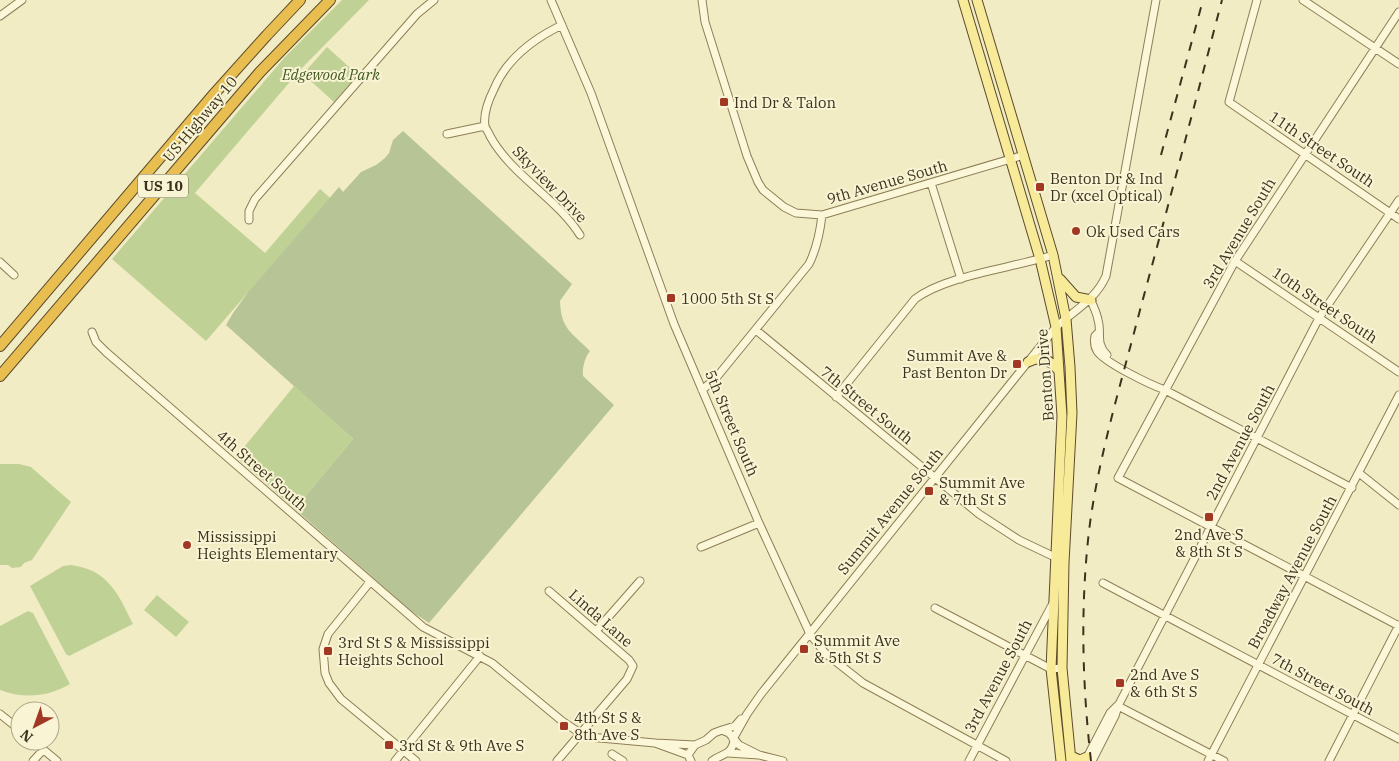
<svg xmlns="http://www.w3.org/2000/svg" width="1399" height="761" font-family="'IBM Plex Serif',serif">
<rect width="100%" height="100%" fill="#f2ecc4"/>
<!-- green -->
<path fill="#c0d196" d="M342 0H369L300 70 195 193 265 253 320 189 330 198 206 341 112 259 285 57Z
M327 47 358 75 334 102 303 74Z
M294 386 353 439 295 509 236 457Z
M0 464H19L31 467 71 502 32 560 24 563 21 567 12 568 8 565H0Z
M71 565C109 570 118 594 133 624L69 656 66 654 30 586 63 566Z
M157 595 189 622 176 637 144 610Z
M28 611 33 613 70 684C48 697 24 699 0 690V626Z"/>
<!-- cemetery -->
<path fill="#b7c596" d="M403 131 572 284 560 301C561 329 571 332 590 351 585 357 582 368 583 376L614 405 429 623 411 611 295 509 353 439 226 325 233 313 249 291 339 187 343 192 361 172 376 165 385 158 389 153 393 140Z"/>
<g fill="none" stroke-linecap="round" stroke-linejoin="round">
<defs>
<path id="minor" d="M551 0 591 93 674 324 759 523 810 634 825 653 863 683 1006 761
M702 0 705 22 747 156 758 182 763 190 784 207 796 213 822 215 1024 155
M1257 0 1229 102 1399 219
M1303 0 1399 64
M1399 12 1235 261 1118 478 1399 626
M0 16 22 0
M562 25C533 39 507 58 494 89 489 99 483 114 485 126 486 129 489 133 490 136 512 176 556 197 580 235
M447 134 485 126
M931 183 961 279
M249 220V211L255 199 417 14 434 0
M1235 261 1399 372
M0 262 14 275
M1091 300C1093 306 1097 313 1098 320 1102 333 1095 343 1107 355
M756 330 979 514 1019 540 1059 559
M92 332 96 342 106 352 423 627 492 663 562 721 580 733 589 737 655 743
M1098 333 1095 336C1094 341 1094 346 1097 351 1105 363 1151 385 1165 390L1352 488
M702 390 716 378 809 264C817 248 820 233 822 215
M836 397 915 299C947 275 1013 268 1053 255
M1359 473 1399 505
M701 547 759 523
M370 582 328 634 323 649 325 673 329 683 341 699 416 761
M1103 583 1399 739
M549 591 629 660 633 666 627 679 557 761
M935 608 1051 669 1062 668
M596 631 640 581
M1118 706 1224 761
M0 714 20 730
M722 730 735 726 741 719
M733 739 747 714 761 694 1056 327C1075 310 1096 299 1106 276L1156 0
M33 741 57 761
M612 754 623 761
M688 755 655 743 695 745
M759 755 783 761
M33 761 43 750
M395 761 480 656
M691 761 688 755 695 745 706 740 714 733 722 730 729 733 739 745 759 755 728 753
M712 761C722 753 731 756 734 741
M969 761 1052 605
M1085 761 1110 713 1117 706
M1092 761 1115 716 1118 706 1319 318 1399 200
M1208 761 1399 395
M1329 761 1399 625"/>
<path id="major" d="M963 0 1040 259 1056 327 1062 416 1051 669 1061 761
M977 0 1053 255 1066 319 1070 367 1072 413 1064 563 1062 668 1071 761
M1060 279 1076 297 1091 300
M1028 362C1042 355 1050 360 1059 371
M1071 756 1080 760 1087 757"/>
<path id="highway" d="M0 346 214 94 267 35 300 0
M0 376 260 72 330 0"/>
</defs>
<!-- minor casing -->
<use href="#minor" stroke="#8e7e58" stroke-width="9"/>
<!-- major casing -->
<use href="#major" stroke="#5b4b2d" stroke-width="11"/>
<!-- highway casing -->
<use href="#highway" stroke="#5b4b2d" stroke-width="12"/>
<!-- minor -->
<use href="#minor" stroke="#fbf7d8" stroke-width="7"/>
<!-- major -->
<use href="#major" stroke="#f7ea99" stroke-width="9"/>
<!-- highway -->
<use href="#highway" stroke="#e7be4f" stroke-width="10"/>
<!-- rail -->
<path stroke="#3d321e" stroke-width="2" stroke-dasharray="9 9" stroke-linecap="butt" d="M1161 155 1203 0
M1091 761C1082 682 1080 602 1090 523 1100 451 1122 380 1140 310 1168 207 1195 103 1222 0"/>
</g>
<!-- markers -->
<g fill="#a23824" stroke="#f8f4d4" stroke-width="2">
<rect x="719" y="97" width="10" height="10" rx="2.5"/>
<rect x="1035" y="182" width="10" height="10" rx="2.5"/>
<circle cx="1076" cy="231" r="5"/>
<rect x="666" y="293" width="10" height="10" rx="2.5"/>
<rect x="1012" y="359" width="10" height="10" rx="2.5"/>
<rect x="924" y="486" width="10" height="10" rx="2.5"/>
<rect x="1204" y="512" width="10" height="10" rx="2.5"/>
<circle cx="187" cy="545" r="5"/>
<rect x="799" y="644" width="10" height="10" rx="2.5"/>
<rect x="323" y="646" width="10" height="10" rx="2.5"/>
<rect x="1115" y="678" width="10" height="10" rx="2.5"/>
<rect x="559" y="721" width="10" height="10" rx="2.5"/>
<rect x="384" y="740" width="10" height="10" rx="2.5"/>
</g>
<g text-anchor="middle" dominant-baseline="central" stroke-width="4" stroke-linejoin="round" paint-order="stroke">
<!-- shield labels -->
<rect fill="#f8f4d4" stroke="#756c55" stroke-width="1" x="138" y="174.5" width="50" height="23" rx="4"/>
<g font-size="14" font-weight="bold" fill="#3d321e">
<text x="163" y="186">US 10</text>
</g>
<!-- park labels -->
<g font-size="15" font-style="italic" fill="#435b23" stroke="#f8f4d4">
<text x="331" y="74">Edgewood Park</text>
</g>
<!-- poi labels -->
<g font-size="15" fill="#3d321e" stroke="#f8f4d4" text-anchor="start">
<text x="734" y="102">Ind Dr &amp; Talon</text>
<text x="1050" y="178">Benton Dr &amp; Ind<tspan x="1050" dy="17">Dr (xcel Optical)</tspan></text>
<text x="1086" y="231">Ok Used Cars</text>
<text x="681" y="298">1000 5th St S</text>
<text x="1007" y="355" text-anchor="end">Summit Ave &amp;<tspan x="1007" dy="17">Past Benton Dr</tspan></text>
<text x="939" y="482">Summit Ave<tspan x="939" dy="17">&amp; 7th St S</tspan></text>
<text x="1209" y="534" text-anchor="middle">2nd Ave S<tspan x="1209" dy="17">&amp; 8th St S</tspan></text>
<text x="197" y="536">Mississippi<tspan x="197" dy="17">Heights Elementary</tspan></text>
<text x="814" y="640">Summit Ave<tspan x="814" dy="17">&amp; 5th St S</tspan></text>
<text x="338" y="642">3rd St S &amp; Mississippi<tspan x="338" dy="17">Heights School</tspan></text>
<text x="1130" y="674">2nd Ave S<tspan x="1130" dy="17">&amp; 6th St S</tspan></text>
<text x="574" y="717">4th St S &amp;<tspan x="574" dy="17">8th Ave S</tspan></text>
<text x="399" y="745">3rd St &amp; 9th Ave S</text>
</g>
<!-- street labels -->
<g font-size="15" fill="#3d321e" stroke="#f8f4d4">
<text transform="translate(200 119) rotate(-50)">US Highway 10</text>
<text transform="translate(1322 149) rotate(34)">11th Street South</text>
<text transform="translate(887 182) rotate(-16)">9th Avenue South</text>
<text transform="translate(550 184) rotate(46)">Skyview Drive</text>
<text transform="translate(1239 233) rotate(-59)">3rd Avenue South</text>
<text transform="translate(1325 305) rotate(34)">10th Street South</text>
<text transform="translate(1045 375) rotate(-94)">Benton Drive</text>
<text transform="translate(867 405) rotate(39)">7th Street South</text>
<text transform="translate(732 423) rotate(67)">5th Street South</text>
<text transform="translate(1240 442) rotate(-62)">2nd Avenue South</text>
<text transform="translate(262 470) rotate(41)">4th Street South</text>
<text transform="translate(890 511) rotate(-51)">Summit Avenue South</text>
<text transform="translate(1292 572) rotate(-62)">Broadway Avenue South</text>
<text transform="translate(601 618) rotate(41)">Linda Lane</text>
<text transform="translate(998 676) rotate(-62)">3rd Avenue South</text>
<text transform="translate(1323 684) rotate(28)">7th Street South</text>
</g>
</g>
<!-- north arrow -->
<g transform="translate(35 726) rotate(221)"><circle r="24" fill="#f8f4d4" stroke="#ada68b"/>
<path d="M0-4L9 19L0 12L-9 19Z" fill="#a23824"/>
<text y="-8" font-size="14" font-weight="bold" text-anchor="middle" fill="#3d321e">N</text>
</g>
</svg>
